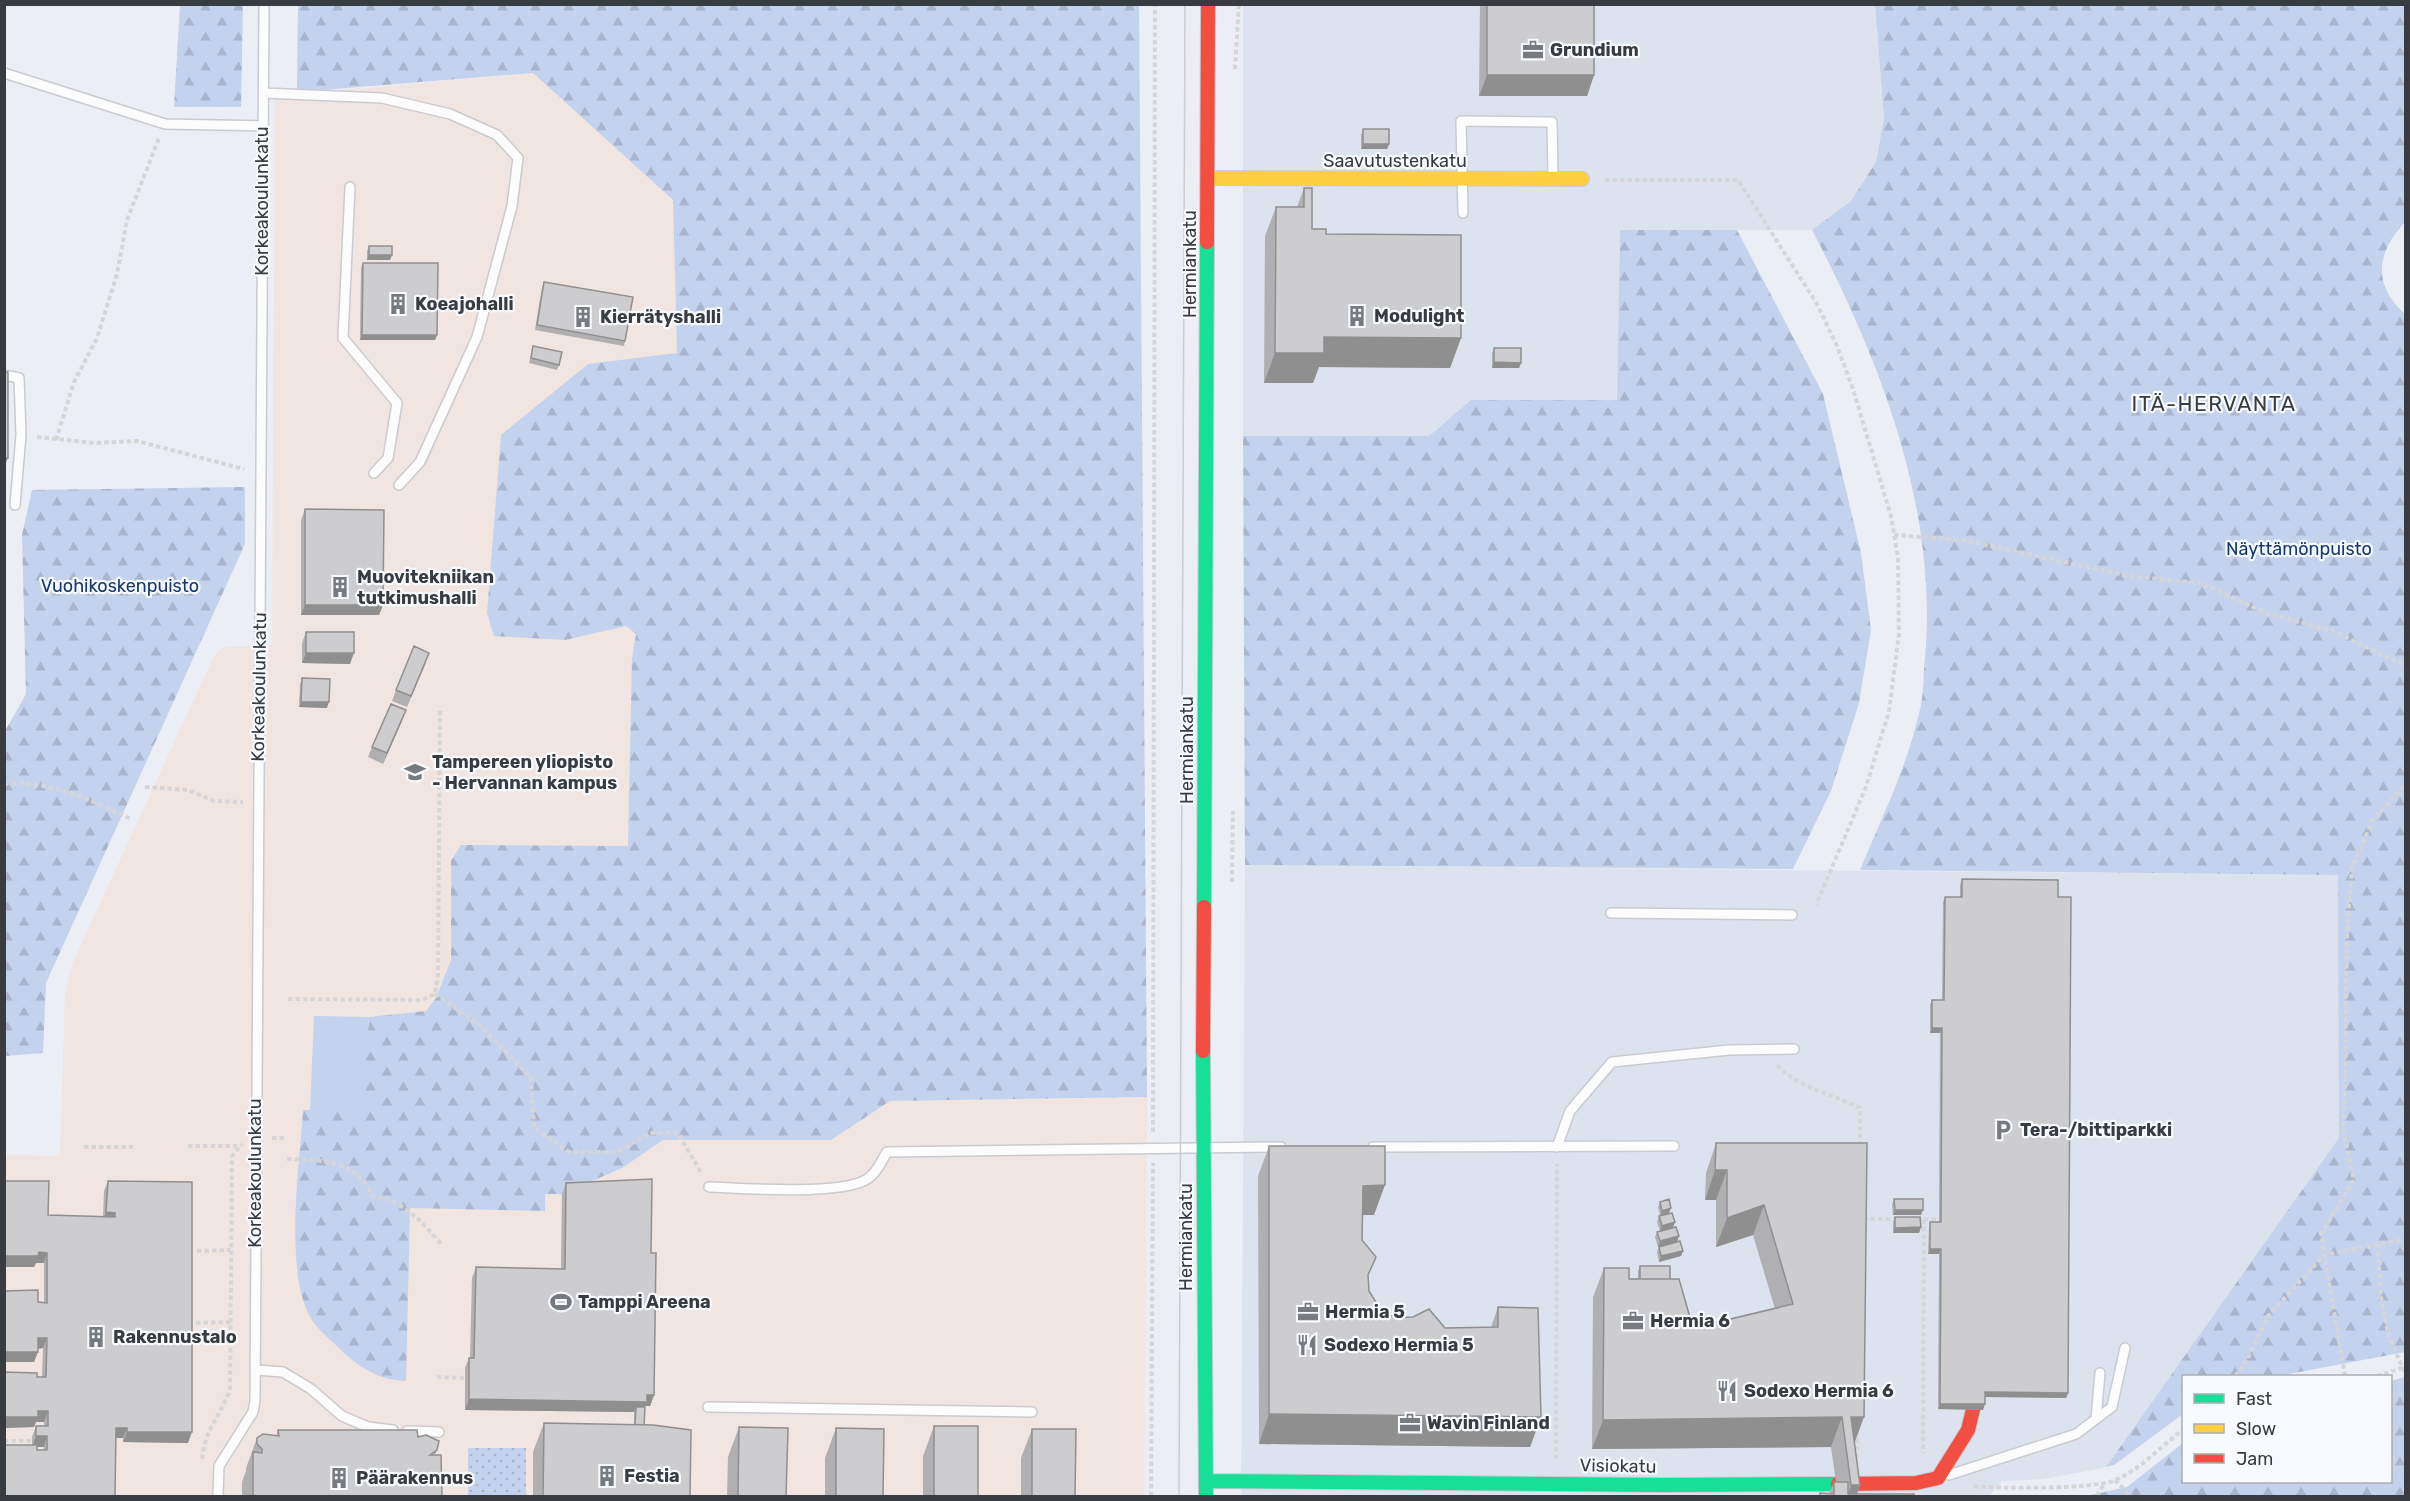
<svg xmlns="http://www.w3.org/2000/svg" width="2410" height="1501" font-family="Rubik,sans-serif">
<defs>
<pattern id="green-dots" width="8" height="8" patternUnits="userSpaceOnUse" patternTransform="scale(1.5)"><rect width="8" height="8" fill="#c3d2ed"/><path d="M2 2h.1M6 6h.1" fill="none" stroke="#a8b5cc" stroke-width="1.8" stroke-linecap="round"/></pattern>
<pattern id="forest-firs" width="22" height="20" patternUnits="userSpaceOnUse" patternTransform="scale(1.5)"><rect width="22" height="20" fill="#c3d2ed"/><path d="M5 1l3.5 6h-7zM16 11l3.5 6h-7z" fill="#a8b5cc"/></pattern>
</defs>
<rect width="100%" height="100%" fill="#ebeef4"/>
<!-- built -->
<path fill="#dce3ef" d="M1243 5H1875L1884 118 1876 162 1851 201 1812 230H1620L1617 400H1471L1429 436H1243Z
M1245 865 2338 875 2340 1138 2106 1467 2098 1469 2044 1479 2002 1481 1989 1496H1241Z"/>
<!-- education -->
<path fill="#f0e5e1" d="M533 73 673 200 677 354 831 1140 890 1101 1147 1097 1144 1496H5V1155L60 1156 65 991 73 962 214 656 223 647 272 645 275 96Z"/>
<!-- green -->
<path fill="url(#green-dots)" d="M468 1448H526V1496H468Z"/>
<!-- forest -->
<path fill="url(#forest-firs)" d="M180 5H243L241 107H174Z
M298 5H1139L1147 1097 890 1101 831 1140H663L622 1168 562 1194H545V1211L410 1208 406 1381C381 1381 358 1367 341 1350 332 1341 319 1331 312 1320 283 1275 300 1163 303 1110H362L369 1017 426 1011 436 998 451 960V861L461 845 628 846 632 658 636 634 626 626 565 640 494 636 487 613 501 435 588 364 677 353 673 200 533 73 297 92Z
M1875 5H2405V222C2376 253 2372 285 2406 315L2405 1352 2278 1376H2184L2183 1414 2114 1465 2106 1467 2339 1138 2338 875 1860 870C1882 817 1908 765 1920 709 1924 693 1923 675 1925 659 1938 508 1881 362 1812 230L1851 201 1876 162 1884 118Z
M1620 230H1737L1823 394 1861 553 1871 630 1859 703 1831 791 1793 869 1245 865 1243 436H1429L1471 400H1617Z
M245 487V544L46 983 43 1053 5 1056 4 733 26 694 22 535 32 490Z
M2405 1377V1496H2086L2127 1487 2183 1443 2184 1482H2390L2391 1381Z"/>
<!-- pitch -->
<path fill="#c3d2ed" d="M314 1016 369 1017 363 1111 310 1110Z"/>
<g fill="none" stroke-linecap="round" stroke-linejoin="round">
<defs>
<path id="lane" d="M4 73 165 124 263 126
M263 93 382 98 450 114 497 135 518 158 512 206 477 337 420 462 399 485
M350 187 343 338 397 403 388 458 374 473
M1463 213 1461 121 1552 122 1553 176
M4 375 19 378 21 435 15 505
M1611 913 1792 915
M1373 1147 1674 1146
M1557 1147 1570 1111 1612 1062 1729 1050 1794 1049
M709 1187C740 1188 852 1197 871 1176 878 1170 882 1160 887 1152L1281 1147
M255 1370 283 1372 311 1389 342 1416 368 1427 393 1430
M708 1407 1032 1412
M2096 1419 2100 1373
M407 1431 439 1432
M1949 1475 2076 1434 2112 1407 2125 1348
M218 1496 219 1466 253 1412 255 1401 264 4"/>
<path id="fast" d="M1204 907 1207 242
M1203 1051 1206 1496
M1206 1481 1664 1485 1838 1484"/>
<path id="slow" d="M1208 178 1582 179"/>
<path id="jam" d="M1207 242 1208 4
M1203 1051 1204 907
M1838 1484 1916 1483 1938 1478 1968 1430 1976 1397"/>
</defs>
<!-- lane casing -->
<use href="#lane" stroke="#c9cbd0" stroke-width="12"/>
<!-- fast casing -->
<use href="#fast" stroke="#c9cbd0" stroke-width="16"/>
<!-- slow casing -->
<use href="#slow" stroke="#c9cbd0" stroke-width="16"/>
<!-- jam casing -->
<use href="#jam" stroke="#c9cbd0" stroke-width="16"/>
<!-- path -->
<path stroke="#d6d6d8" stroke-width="4" stroke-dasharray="4.5 3" stroke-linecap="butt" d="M1235 69 1239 4
M1605 180H1738L1817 304 1837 346 1853 389 1891 516 1898 558 1899 634 1889 711 1866 787 1816 905
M37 437 95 443 137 441 244 469
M56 440 74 382 97 338 117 274 127 220 159 138
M1894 535 1964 540 2129 576 2201 583 2266 613 2333 631 2406 666
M4 784C48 779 92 801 131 819
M145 787 188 790 214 801 243 802
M1232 882 1233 811
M435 994 481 1026 531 1078 534 1128 569 1152H617L650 1133H678L702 1174
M288 999 422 1000 435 994 438 975 440 711
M1777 1065C1800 1089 1831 1093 1860 1108V1146
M1153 1132 1155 4
M272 1138H286
M188 1146H237
M84 1147H133
M287 1159C322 1160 355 1159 373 1196 404 1201 421 1221 441 1244
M1863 1219H1897
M1917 1219H1924L1923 1453
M1924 1219H1934V1224
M2378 1244 2380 1291 2388 1334 2406 1376
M197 1251 231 1250
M196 1323 231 1322
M2235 1376 2244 1366 2268 1316 2324 1255 2406 1239
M2345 1376 2321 1234 2354 1180 2344 1134 2347 934 2352 868 2372 821 2406 784
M2377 1376 2405 1367
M437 1377 465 1378
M4 1441H32
M1857 1458V1433
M202 1459C206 1426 220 1418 230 1389L232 1156 242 1144
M1556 1459 1557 1164
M2115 1480 2130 1496
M1974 1486C1999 1489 2091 1489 2113 1481 2139 1471 2161 1446 2184 1429
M1151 1496 1153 1163
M2097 1496 2104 1484"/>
<!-- lane -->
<use href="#lane" stroke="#fcfcfd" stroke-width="9"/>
<!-- fast -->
<use href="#fast" stroke="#16e098" stroke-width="14"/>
<!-- slow -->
<use href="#slow" stroke="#ffcf43" stroke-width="14"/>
<!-- jam -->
<use href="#jam" stroke="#f24e42" stroke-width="14"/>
<!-- tram -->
<path stroke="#cbccce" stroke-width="1.5" d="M1179 1496 1185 4"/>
</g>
<!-- wall -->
<path fill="#b0afb1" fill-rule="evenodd" d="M1480 4H1594V75L1587 96H1479Z
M1363 129 1389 144 1387 149H1361V135Z
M1304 188 1312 229 1326 234 1461 338 1450 368 1319 367 1313 383H1264L1265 236 1276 207H1297Z
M369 246 392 255 390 260H367V251Z
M363 263 437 335 435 340H360L361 268Z
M544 282 625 341 624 346 535 330 542 287Z
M533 346 559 365 557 370 529 363Z
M1494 348 1521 363 1519 368H1492V353Z
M305 509 383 605 379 615H301V520Z
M306 632 350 664 302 663V643Z
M426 663 407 707 392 701 396 690Z
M302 678 327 708 299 707 300 684Z
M406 710 383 764 368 757 372 747Z
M1962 879 2068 1393 2066 1398 1985 1397 1983 1410 1938 1409 1939 1254H1928L1929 1227 1930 1222H1939L1940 1033H1930V1005L1932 1000H1942L1943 902 1945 897H1960V885Z
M1716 1143H1867L1855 1444 1860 1485 1857 1494 1914 1497H1819L1820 1493 1829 1494 1834 1482H1836L1831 1447 1592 1449 1593 1297 1604 1268 1629 1279H1638V1271L1640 1266 1670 1279 1693 1328 1775 1309 1753 1235 1716 1247V1200H1705L1706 1173Z
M1269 1146 1374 1215H1363L1362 1240 1368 1279 1369 1291 1382 1312 1397 1318 1445 1328 1491 1327 1498 1307 1541 1417 1530 1447 1259 1444 1258 1176Z
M4 1181 48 1215 103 1217 104 1191 108 1181 188 1443 123 1442V1438H116L4 1497 32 1445V1437L36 1426H44V1422H36L34 1427 4 1428V1372L42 1377 43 1348 38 1349 34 1362H4V1291L38 1302H44V1263H36L34 1267H4ZM37 1447H44L43 1450H37Z
M566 1183 651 1253 654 1395 650 1406H645V1407L644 1425 690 1497H533V1452L544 1423 634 1425V1412L465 1410V1368L469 1358H470L472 1278 476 1267 561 1269 562 1194Z
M1894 1199 1921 1215H1893L1892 1205Z
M1660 1202 1669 1213 1660 1216 1658 1207Z
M1659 1216 1675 1222 1673 1227 1660 1231 1657 1222Z
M1895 1217 1921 1227 1919 1233H1893V1222Z
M1657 1232 1677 1242 1658 1247 1655 1237Z
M1659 1247 1683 1251 1681 1256 1659 1262 1657 1252Z
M934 1426 978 1497H923V1456Z
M739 1427 786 1497H727L728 1457Z
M836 1428 883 1497H825V1458Z
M1032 1429 1075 1497H1021V1458Z
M278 1430 418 1437 437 1450 435 1455 442 1497H242V1482L246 1471V1468L257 1438 276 1436Z"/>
<!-- shaded-wall -->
<path fill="#908f90" d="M1487 75H1594L1587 96H1479Z
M1363 144H1389L1387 149H1361Z
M369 255H392L390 260H367Z
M362 335H437L435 340H360Z
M1324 337 1461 338 1450 368 1319 367 1313 383H1264L1275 353Z
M1494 362 1521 363 1519 368H1492Z
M4 458H8L4 467Z
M305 605H383L379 615H301Z
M306 653H354L350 664 302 663Z
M301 702H329L327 708 299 707Z
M406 710 402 721 383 764 387 753Z
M1932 1028H1942L1940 1033H1930Z
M1715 1170H1727L1716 1200H1705Z
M1385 1185 1374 1215H1352L1363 1186Z
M1764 1205 1753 1235 1716 1247 1727 1218Z
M1671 1208 1669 1213 1660 1216 1662 1211Z
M1895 1210H1923L1921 1215H1893Z
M106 1212 115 1213 112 1224 102 1223Z
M1675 1222 1673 1227 1660 1231 1662 1226Z
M1921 1227 1919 1233H1893L1895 1228Z
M1679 1236 1677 1242 1658 1247 1660 1241Z
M1930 1249H1941L1939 1254H1928Z
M1683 1251 1681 1256 1659 1262 1661 1256Z
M39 1252 47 1253 44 1263H36L34 1267H4V1256Z
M38 1338H47L43 1348 34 1349Z
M4 1352H38L34 1362H4Z
M1985 1392 2068 1393 2066 1398 1983 1397Z
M654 1395 650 1406H645L643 1413 636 1407 634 1412 465 1410 469 1399Z
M1940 1404H1985L1983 1410 1938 1409Z
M38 1411H48L44 1422H36L34 1427 4 1428V1417Z
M1269 1414 1541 1417 1530 1447 1259 1444Z
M1842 1417 1831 1447 1592 1449 1603 1420Z
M1851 1417H1864L1853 1447Z
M116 1428H127L123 1438H113Z
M127 1432H192L188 1443 123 1442Z
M36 1436H47L44 1447H32Z
M1851 1485H1860L1856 1497H1847Z"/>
<!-- building -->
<path fill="#cdccce" stroke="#908f90" stroke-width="1.5" d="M1487 4H1594V75H1487Z
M1363 129H1389V144H1363Z
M1304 188H1312V229H1326V234L1461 235V338L1324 337V353H1275L1276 207H1304Z
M369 246H392V255H369Z
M363 263H438L437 335H362Z
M544 282 633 297 625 341 537 325Z
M533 346 562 352 559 365 531 358Z
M1494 348H1521V363L1494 362Z
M4 372H8V458H4Z
M305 509 384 510 383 605H305Z
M306 632H354V653H306Z
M414 646 429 653 411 696 396 690Z
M302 678 330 679 329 702H301Z
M391 704 406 710 387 753 372 747Z
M1962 879 2058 880V897H2071L2068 1393 1985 1392V1404H1940L1941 1249H1930V1222H1941L1942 1028H1932V1000H1944L1945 897H1962Z
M1716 1143H1867L1864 1417H1851L1860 1485H1851L1842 1417 1603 1420 1604 1268H1629V1279H1679L1693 1328 1793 1304 1764 1205 1727 1218V1170H1715Z
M1269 1146H1385V1185L1363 1186 1362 1240 1376 1257 1368 1275 1369 1291 1382 1312 1397 1318 1413 1317 1429 1309 1445 1328 1498 1327V1307L1538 1308 1541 1417 1269 1414Z
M652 1179 651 1253H656L654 1395H647V1402L469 1399V1358H474L476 1267 565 1269 566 1183Z
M4 1181H49L48 1215 115 1217V1213L106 1212 108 1181 192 1182V1432H127V1428H116L115 1497H4V1445H37V1450H47V1436H36V1426H48V1411H38V1417H4V1372L37 1373V1377H46L47 1338H38V1352H4V1291L38 1290V1302L47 1303V1253L39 1252 38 1256H4Z
M1669 1199 1671 1208 1662 1211 1660 1202Z
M1894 1199H1923V1210H1895Z
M1672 1213 1675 1222 1662 1226 1659 1216Z
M1895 1217H1920L1921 1227 1895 1228Z
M1676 1227 1679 1236 1660 1241 1657 1232Z
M1680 1241 1683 1251 1661 1256 1659 1247Z
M1640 1266H1670V1279H1640Z
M636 1407H645L644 1425H635Z
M544 1423 653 1425 691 1430 690 1497H543Z
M934 1426H978V1497H934Z
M739 1427 788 1428 786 1497H738Z
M836 1428 884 1429 883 1497H836Z
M1032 1429H1076L1075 1497H1032Z
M278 1430H417L418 1437 426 1435 439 1441 437 1450 430 1455H441L442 1497H253V1452L262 1453V1449L257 1444V1438L263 1434 279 1436Z
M1834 1482H1848V1494H1914V1497H1820V1493L1834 1494Z"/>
<!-- icons -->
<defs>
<symbol id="office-bare" viewBox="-9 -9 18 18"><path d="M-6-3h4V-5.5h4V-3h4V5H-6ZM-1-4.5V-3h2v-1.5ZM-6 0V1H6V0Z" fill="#777a7e" stroke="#f7fafe" stroke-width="2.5" paint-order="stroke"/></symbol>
<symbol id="building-bare" viewBox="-9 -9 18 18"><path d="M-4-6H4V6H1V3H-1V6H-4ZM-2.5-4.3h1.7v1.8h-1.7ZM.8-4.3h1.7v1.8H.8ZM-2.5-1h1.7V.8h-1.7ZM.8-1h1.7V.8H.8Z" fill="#777a7e" stroke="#f7fafe" stroke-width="2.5" paint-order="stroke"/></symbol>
<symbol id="university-bare" viewBox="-9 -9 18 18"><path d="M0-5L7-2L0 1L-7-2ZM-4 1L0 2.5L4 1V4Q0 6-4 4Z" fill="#777a7e" stroke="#f7fafe" stroke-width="2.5" paint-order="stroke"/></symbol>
<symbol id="parking-bare" viewBox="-9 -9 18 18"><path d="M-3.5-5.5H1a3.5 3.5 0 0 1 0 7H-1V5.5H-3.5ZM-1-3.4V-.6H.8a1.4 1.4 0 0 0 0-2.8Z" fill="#777a7e" stroke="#f7fafe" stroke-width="2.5" paint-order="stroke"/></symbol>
<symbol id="stadium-bare" viewBox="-9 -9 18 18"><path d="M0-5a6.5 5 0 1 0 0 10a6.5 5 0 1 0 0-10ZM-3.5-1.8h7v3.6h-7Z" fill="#777a7e" stroke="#f7fafe" stroke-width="2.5" paint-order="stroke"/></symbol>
<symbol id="restaurant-bare" viewBox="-9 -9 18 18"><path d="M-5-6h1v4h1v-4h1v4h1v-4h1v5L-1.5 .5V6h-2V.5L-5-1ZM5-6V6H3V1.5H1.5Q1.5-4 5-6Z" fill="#777a7e" stroke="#f7fafe" stroke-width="2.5" paint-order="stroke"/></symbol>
</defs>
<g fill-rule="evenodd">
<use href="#office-bare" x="1518" y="35" width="30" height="30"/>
<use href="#building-bare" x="383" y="289" width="30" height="30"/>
<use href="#building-bare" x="1342" y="301" width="30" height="30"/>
<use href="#building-bare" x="568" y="302" width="30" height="30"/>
<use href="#building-bare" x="325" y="572" width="30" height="30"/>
<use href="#university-bare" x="400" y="757" width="30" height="30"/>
<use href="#parking-bare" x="1988" y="1115" width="30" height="30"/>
<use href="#stadium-bare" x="546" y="1287" width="30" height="30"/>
<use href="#office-bare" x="1293" y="1297" width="30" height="30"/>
<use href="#office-bare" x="1618" y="1306" width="30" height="30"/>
<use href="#building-bare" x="81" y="1322" width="30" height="30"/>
<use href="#restaurant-bare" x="1292" y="1330" width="30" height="30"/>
<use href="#restaurant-bare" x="1712" y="1376" width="30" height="30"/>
<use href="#office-bare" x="1395" y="1408" width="30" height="30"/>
<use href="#building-bare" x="592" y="1461" width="30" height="30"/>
<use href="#building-bare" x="324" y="1463" width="30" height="30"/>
</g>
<g text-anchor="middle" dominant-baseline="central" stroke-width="4.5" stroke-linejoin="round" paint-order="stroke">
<!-- poi labels -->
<g font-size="18" font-weight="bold" fill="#383b3f" stroke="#f7fafe" text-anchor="start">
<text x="1550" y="50">Grundium</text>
<text x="415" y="304">Koeajohalli</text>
<text x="1374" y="316">Modulight</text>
<text x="600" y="317">Kierrätyshalli</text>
<text x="357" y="577">Muovitekniikan<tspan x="357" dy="21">tutkimushalli</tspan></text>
<text x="432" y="762">Tampereen yliopisto<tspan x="432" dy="21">- Hervannan kampus</tspan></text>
<text x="2020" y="1130">Tera-/bittiparkki</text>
<text x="578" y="1302">Tamppi Areena</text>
<text x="1325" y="1312">Hermia 5</text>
<text x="1650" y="1321">Hermia 6</text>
<text x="113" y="1337">Rakennustalo</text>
<text x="1324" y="1345">Sodexo Hermia 5</text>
<text x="1744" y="1391">Sodexo Hermia 6</text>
<text x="1427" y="1423">Wavin Finland</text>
<text x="624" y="1476">Festia</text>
<text x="356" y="1478">Päärakennus</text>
</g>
<!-- street labels -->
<g font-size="18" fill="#383b3f" stroke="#f7fafe">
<text x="1395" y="161">Saavutustenkatu</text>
<text transform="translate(262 201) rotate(-90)">Korkeakoulunkatu</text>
<text transform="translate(1190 264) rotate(-90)">Hermiankatu</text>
<text transform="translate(259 687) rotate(-89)">Korkeakoulunkatu</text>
<text transform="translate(1187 750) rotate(-90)">Hermiankatu</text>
<text transform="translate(255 1173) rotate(-90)">Korkeakoulunkatu</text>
<text transform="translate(1186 1237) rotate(-90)">Hermiankatu</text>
<text transform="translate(1618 1466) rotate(1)">Visiokatu</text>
</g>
<!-- park labels -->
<g font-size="18" fill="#163773" stroke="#f7fafe">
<text x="2299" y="549">Näyttämönpuisto</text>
<text x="120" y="586">Vuohikoskenpuisto</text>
</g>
<!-- quarter labels -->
<g font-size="21" letter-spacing="1.5" fill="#383b3f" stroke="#f7fafe">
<text x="2214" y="403">ITÄ-HERVANTA</text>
</g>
</g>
<!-- border -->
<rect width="2410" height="1501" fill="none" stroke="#383b3f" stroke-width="12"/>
<!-- legend -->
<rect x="2182" y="1375" width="210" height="108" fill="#f7fafe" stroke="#abaeb2" stroke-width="1.5"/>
<rect x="2194" y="1394" width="30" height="9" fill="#16e098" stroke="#abaeb2" stroke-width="1.5"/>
<text x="2236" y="1405" font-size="18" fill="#383b3f">Fast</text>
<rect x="2194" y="1424" width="30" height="9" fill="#ffcf43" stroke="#abaeb2" stroke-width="1.5"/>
<text x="2236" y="1435" font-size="18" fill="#383b3f">Slow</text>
<rect x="2194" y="1454" width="30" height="9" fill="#f24e42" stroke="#abaeb2" stroke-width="1.5"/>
<text x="2236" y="1465" font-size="18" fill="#383b3f">Jam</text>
</svg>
